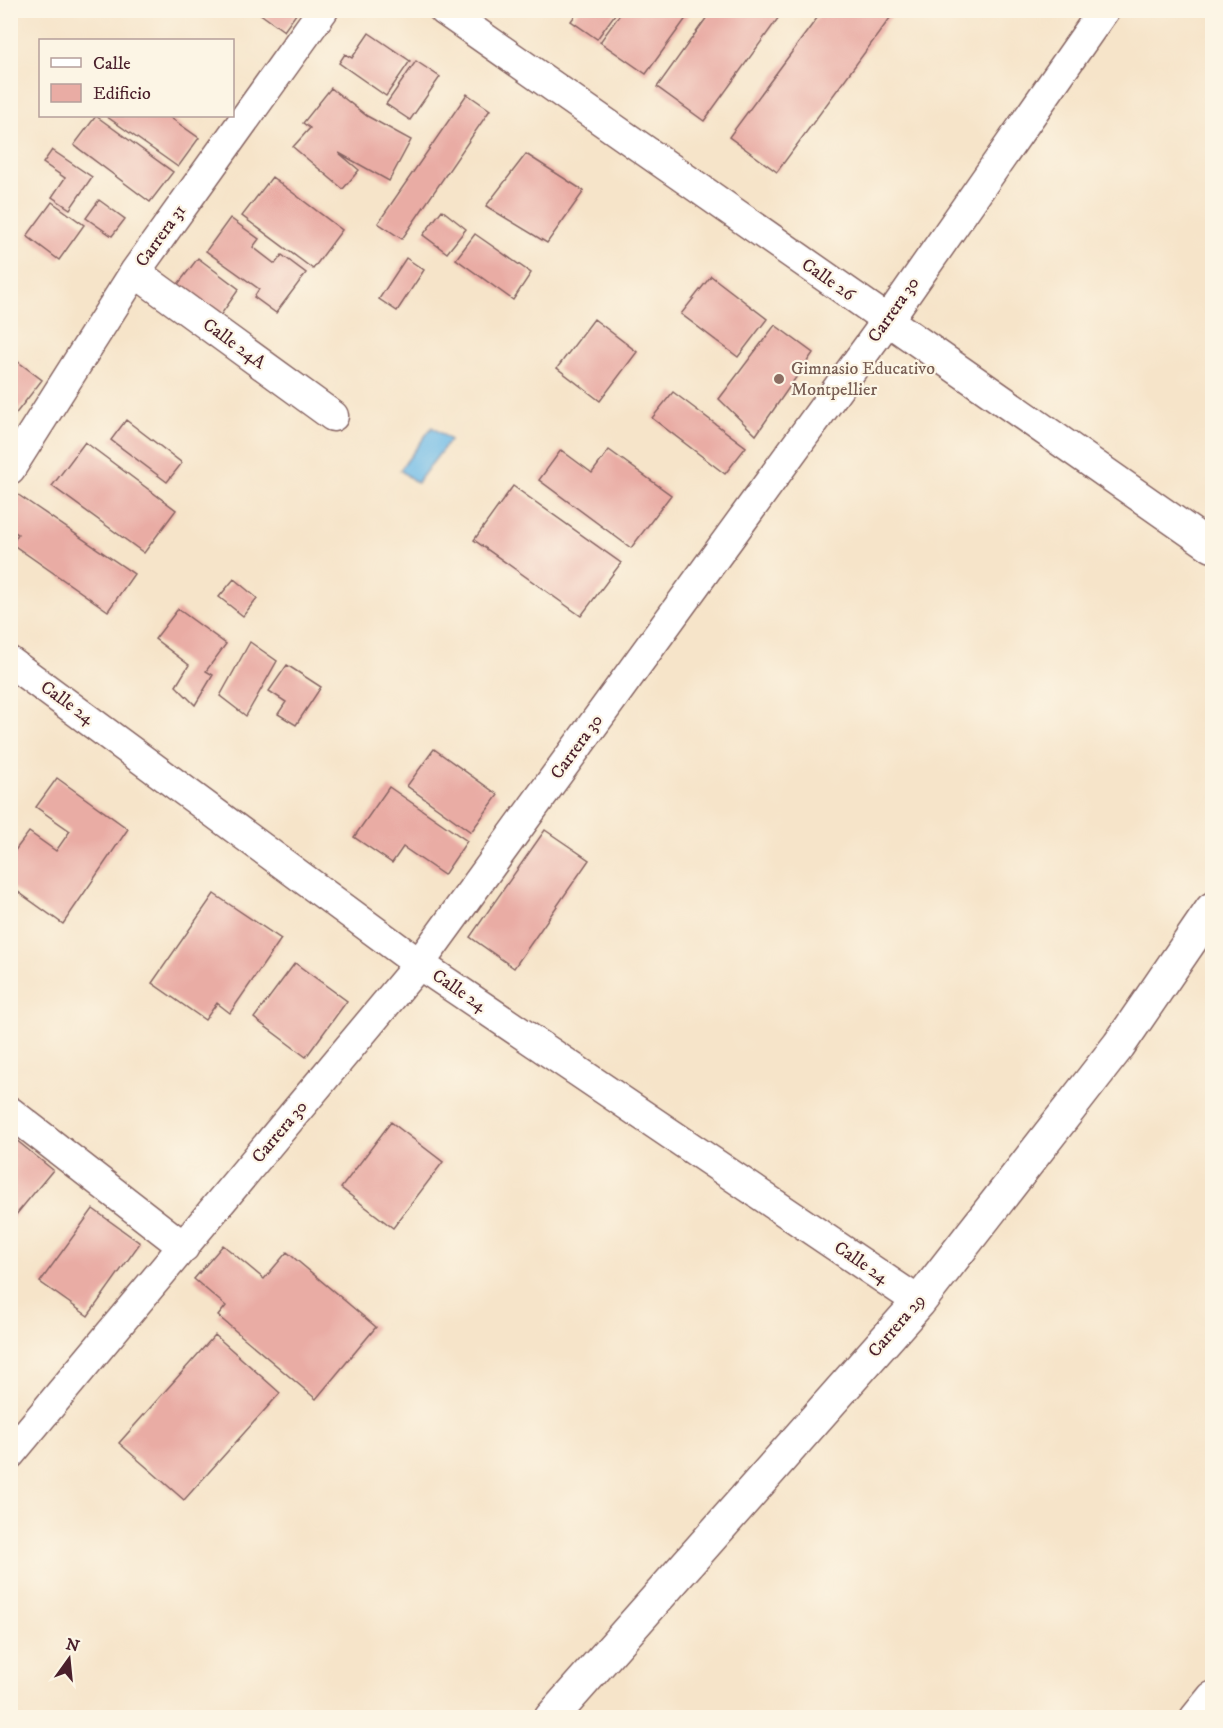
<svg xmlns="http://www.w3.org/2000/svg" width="1223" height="1728" font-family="'IM FELL DW Pica',serif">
<rect width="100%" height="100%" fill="#fcf5e5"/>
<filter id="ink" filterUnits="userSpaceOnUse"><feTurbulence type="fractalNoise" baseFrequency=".0167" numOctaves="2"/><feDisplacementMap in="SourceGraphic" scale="12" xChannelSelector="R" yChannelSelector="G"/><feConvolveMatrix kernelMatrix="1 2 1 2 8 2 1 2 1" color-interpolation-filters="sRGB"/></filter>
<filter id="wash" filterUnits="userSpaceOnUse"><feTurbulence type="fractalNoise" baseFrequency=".008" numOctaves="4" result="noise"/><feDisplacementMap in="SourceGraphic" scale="24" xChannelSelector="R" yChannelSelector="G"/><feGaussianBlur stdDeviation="1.35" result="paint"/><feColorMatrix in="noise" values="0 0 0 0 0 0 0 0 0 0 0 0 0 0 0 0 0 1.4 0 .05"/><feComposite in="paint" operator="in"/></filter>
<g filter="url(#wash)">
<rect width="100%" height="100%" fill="#f6e4c9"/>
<!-- water -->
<path fill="#6ebbe8" stroke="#5c6d8a" stroke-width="1.5" d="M432 427 450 440 417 483 400 470Z"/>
<g id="blocks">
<!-- building -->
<path fill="#e9aca4" d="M255 10H299L284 31Z
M579 10H618L597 39 571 21Z
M623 10H692L646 74 600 42Z
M712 10H784L704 121 657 87Z
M823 10H888L893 14 777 172 729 137Z
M369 33 410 61 386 96 339 63 345 54 352 58Z
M416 61 440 77 410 120 386 104Z
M331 88 367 116 411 140 389 181 339 153 359 170 343 189 293 147 310 128 303 123Z
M467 94 490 110 402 239 378 223Z
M96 116 173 172 150 202 74 145Z
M106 116H168L199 138 178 167Z
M52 150 92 177 70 209 52 197 65 178 43 163Z
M526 154 584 191 547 243 486 206Z
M272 177 342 230 313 269 242 216Z
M99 200 125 219 112 236 86 218Z
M52 202 84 225 59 260 27 236Z
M442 210 466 229 447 253 423 235Z
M230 218 259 239 253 247 275 264 282 255 306 273 276 313 254 297 259 289 206 251Z
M475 234 531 273 513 300 456 259Z
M198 258 239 289 215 323 172 292Z
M406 258 424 270 397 311 379 299Z
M711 276 767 319 738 357 681 314Z
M594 319 637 352 600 401 557 368Z
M775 325 813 353 756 435 719 399Z
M17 361 42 380 10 421V369Z
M673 392 746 447 725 474 652 418Z
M126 420 182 463 167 482 111 440Z
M85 442 176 510 144 553 52 486Z
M561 450 592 473 609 450 671 495 631 548 539 480Z
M513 486 621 563 581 616 474 540Z
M17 494 134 574 108 611 12 544 18 534 10 529V504Z
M234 579 257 598 243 616 219 597Z
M178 609 226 644 206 671 213 675 195 705 176 686 189 665 155 639Z
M250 642 277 661 246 716 220 696Z
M287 665 321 687 296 725 278 714 286 702 269 691Z
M434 749 498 795 471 832 407 786Z
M57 778 128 829 63 924 10 886V857L29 832 56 851 70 831 36 807Z
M389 787 467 841 444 875 403 847 392 863 354 837Z
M545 830 589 860 514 968 470 937Z
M214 894 281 939 230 1013 217 1003 205 1020 152 983Z
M295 963 347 1001 306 1057 254 1018Z
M391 1122 443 1162 393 1228 341 1188Z
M10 1135 53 1170 10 1222Z
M93 1209 140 1243 88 1316 40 1282Z
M223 1245 264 1279 287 1252 376 1327 316 1399 218 1316 226 1306 194 1279Z
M215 1335 280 1393 184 1500 119 1443Z"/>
</g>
</g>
<g filter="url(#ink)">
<use href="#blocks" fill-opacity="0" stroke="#866462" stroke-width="1.5"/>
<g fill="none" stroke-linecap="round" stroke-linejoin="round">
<defs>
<path id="minor" d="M444 10 1212 547
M135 272 333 416
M10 469 135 272 323 10
M10 662 419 964 919 1302
M10 1112 184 1247
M10 1454 419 964 887 321 1104 10
M1195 1718 1212 1697"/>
<path id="tertiary" d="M551 1718 919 1302 1119 1045 1212 909"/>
</defs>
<!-- minor casing -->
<use href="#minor" stroke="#866462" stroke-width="33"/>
<!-- tertiary casing -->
<use href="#tertiary" stroke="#866462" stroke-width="36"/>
<!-- minor -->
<use href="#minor" stroke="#fff" stroke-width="30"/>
<!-- tertiary -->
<use href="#tertiary" stroke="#fff" stroke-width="33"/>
</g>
</g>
<!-- markers -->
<circle fill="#8d6e63" stroke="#fcf5e5" stroke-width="2" cx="779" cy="379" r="6"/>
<g text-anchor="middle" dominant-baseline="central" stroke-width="4.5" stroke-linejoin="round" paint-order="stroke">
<!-- street labels -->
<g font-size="18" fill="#4a1f2b" stroke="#fcf5e5">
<text transform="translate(161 236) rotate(-54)">Carrera 31</text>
<text transform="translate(828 280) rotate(35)">Calle 26</text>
<text transform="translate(894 310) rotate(-55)">Carrera 30</text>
<text transform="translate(234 344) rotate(36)">Calle 24A</text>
<text transform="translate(67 703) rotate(36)">Calle 24</text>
<text transform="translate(577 747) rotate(-54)">Carrera 30</text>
<text transform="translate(459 991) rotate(34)">Calle 24</text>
<text transform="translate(280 1132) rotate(-50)">Carrera 30</text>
<text transform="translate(861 1263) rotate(34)">Calle 24</text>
<text transform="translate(897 1326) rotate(-49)">Carrera 29</text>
</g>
<!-- education labels -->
<g font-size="18" fill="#785e54" stroke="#fcf5e5" text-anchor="start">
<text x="791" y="369">Gimnasio Educativo<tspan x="791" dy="21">Montpellier</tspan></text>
</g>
</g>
<!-- margin -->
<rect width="1223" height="1728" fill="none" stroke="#fcf5e5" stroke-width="36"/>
<!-- legend -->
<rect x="39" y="39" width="195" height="78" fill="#fcf5e5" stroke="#b59f9b" stroke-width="1.5"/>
<rect x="51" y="58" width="30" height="9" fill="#ffffff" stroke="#b59f9b" stroke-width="1.5"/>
<text x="93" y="69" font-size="18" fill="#4a1f2b">Calle</text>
<rect x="51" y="84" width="30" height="18" fill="#e9aca4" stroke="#b59f9b" stroke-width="1.5"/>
<text x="93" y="99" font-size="18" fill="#4a1f2b">Edificio</text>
<!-- north arrow -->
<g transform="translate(69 1659) rotate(15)" stroke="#fcf5e5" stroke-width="4.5" paint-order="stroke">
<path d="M0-4.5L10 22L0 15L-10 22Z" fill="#4a1f2b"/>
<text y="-9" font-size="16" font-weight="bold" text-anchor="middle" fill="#4a1f2b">N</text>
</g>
</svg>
